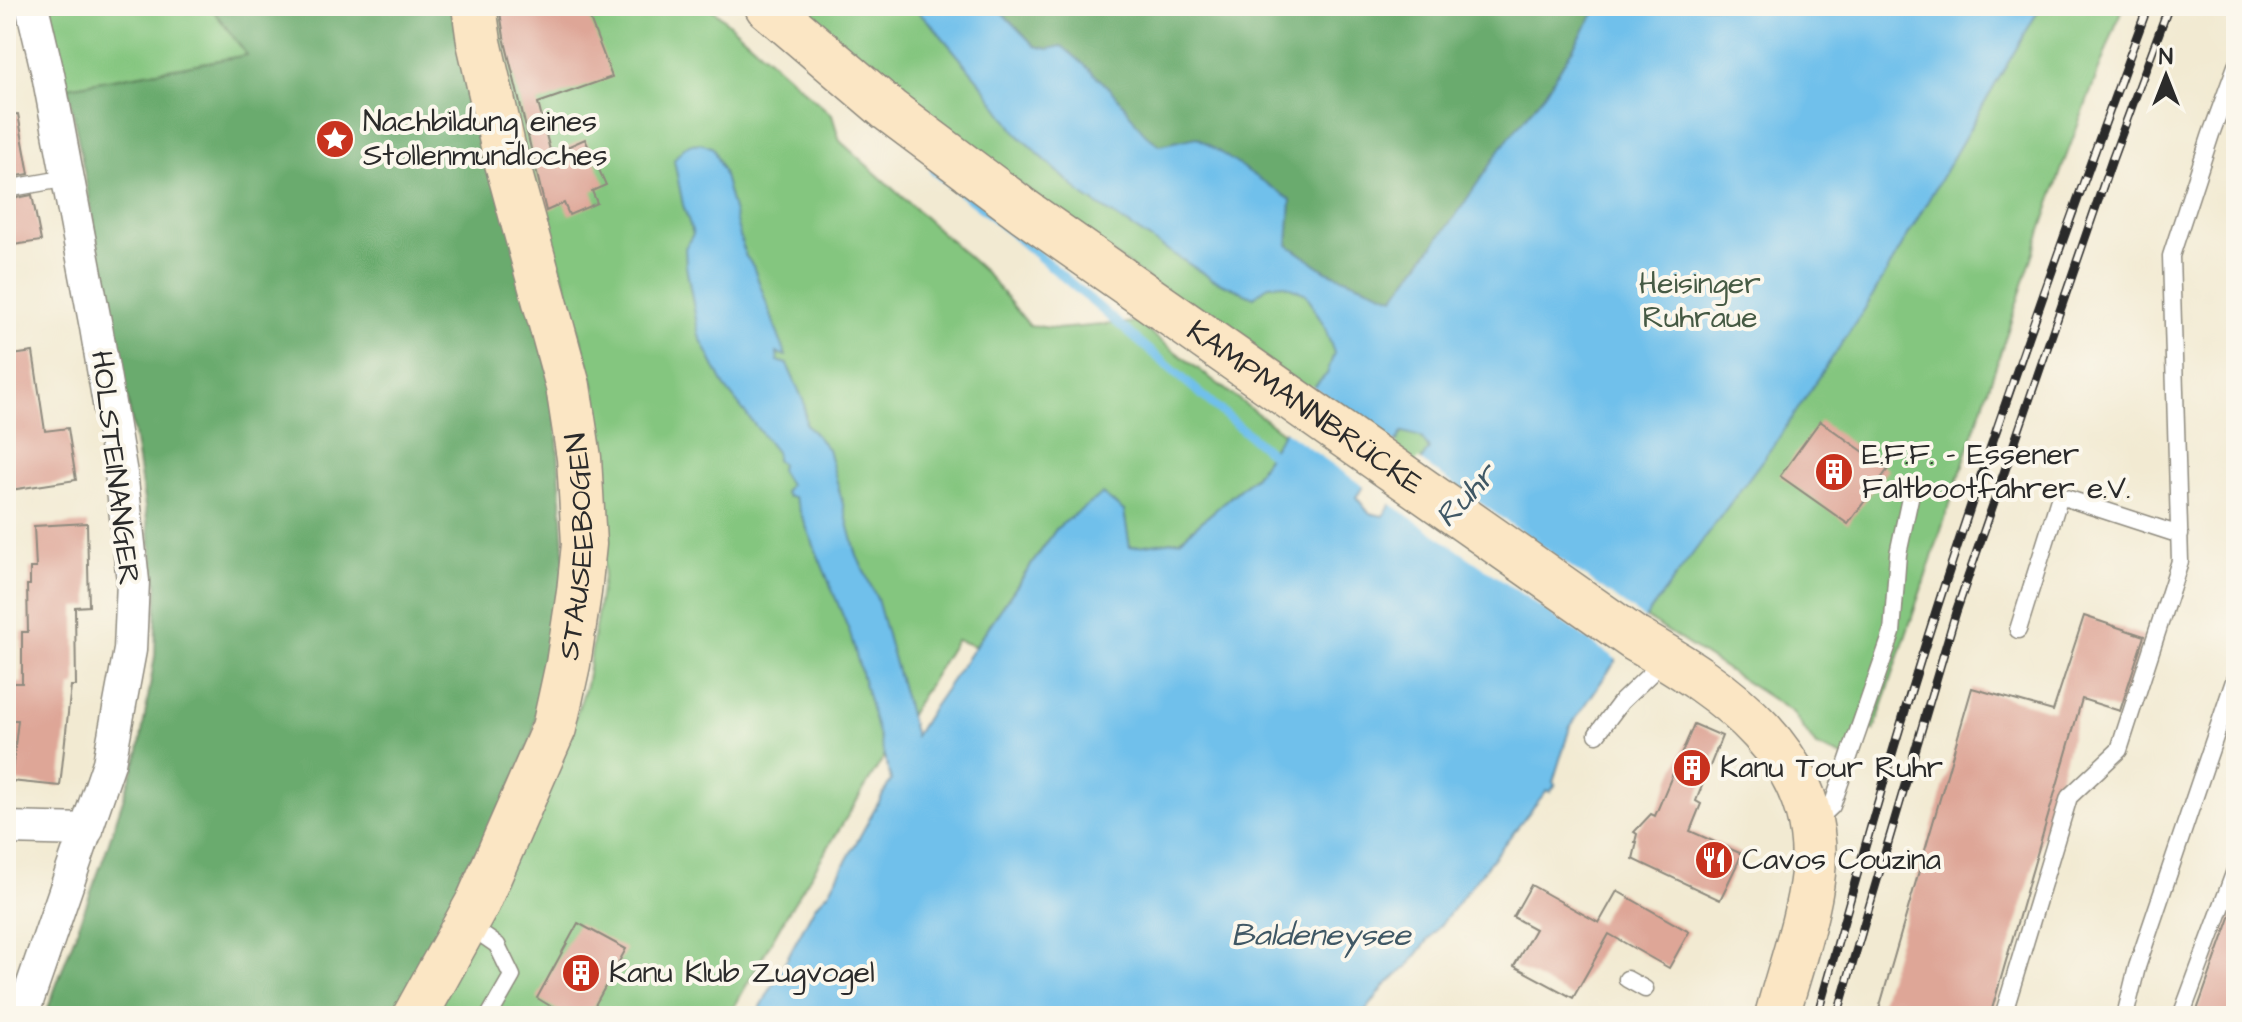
<svg xmlns="http://www.w3.org/2000/svg" width="2242" height="1022" font-family="'Architects Daughter',sans-serif">
<rect width="100%" height="100%" fill="#fbf7ec"/>
<filter id="ink" filterUnits="userSpaceOnUse"><feTurbulence type="fractalNoise" baseFrequency=".0125" numOctaves="2"/><feDisplacementMap in="SourceGraphic" scale="16" xChannelSelector="R" yChannelSelector="G"/><feConvolveMatrix kernelMatrix="1 2 1 2 8 2 1 2 1" color-interpolation-filters="sRGB"/></filter>
<filter id="wash" filterUnits="userSpaceOnUse"><feTurbulence type="fractalNoise" baseFrequency=".006" numOctaves="4" result="noise"/><feDisplacementMap in="SourceGraphic" scale="32" xChannelSelector="R" yChannelSelector="G"/><feGaussianBlur stdDeviation="1.8" result="paint"/><feColorMatrix in="noise" values="0 0 0 0 0 0 0 0 0 0 0 0 0 0 0 0 0 1.4 0 .05"/><feComposite in="paint" operator="in"/></filter>
<g filter="url(#wash)">
<rect width="100%" height="100%" fill="#f2ead2"/>
<!-- green -->
<path fill="#84c67f" stroke="#587855" stroke-width="2" d="M49 6H210L248 55 68 87Z
M489 6H709L832 115 840 141 986 273 1029 325 1057 329 1136 322 1283 433 1255 476 1180 540 1129 548 1124 511 1057 528 975 646 956 640 787 914 729 1016H431L559 764 586 686 604 571 595 390 560 265 521 162Z
M781 6H2123L2063 165 1874 731 1868 729 1855 762 1816 746 1792 712 1300 393Z"/>
<!-- forest -->
<path fill="#6bab6e" stroke="#4b6b4c" stroke-width="2" d="M210 6H460L555 395 565 564 532 738 477 867 393 1016H45L105 854 139 751 155 656 157 586 134 434 68 87 247 55Z
M995 6H1599L1545 93 1501 148 1459 211 1394 297 1326 271 1288 245 1291 200 1160 145 1143 134 1121 101 1048 49 1035 46Z"/>
<!-- water -->
<path fill="#70c0eb" stroke="#4e768b" stroke-width="2" fill-rule="evenodd" d="M912 6H995L1035 46 1048 49 1062 46C1082 62 1101 79 1118 98 1136 118 1135 129 1160 145L1197 137 1291 200 1288 245 1326 271 1394 297 1459 211 1501 148 1545 93 1599 6H2041L1868 304 1778 439 1651 610 1570 727 1553 782 1556 784 1550 792 1547 790 1407 967 1385 986 1362 1016H756L815 906 829 892 891 780 850 633 794 497H788L784 492 789 485 780 470 781 464 776 460V452L725 387 699 336 686 266 685 248 693 234 683 205 674 160C684 144 695 139 713 148L723 172 745 255 753 266 786 356 777 353 778 361 787 364 804 402 806 424 828 449 857 556 877 599 915 736 929 713 1057 528 1102 494 1124 511 1130 547 1180 540 1255 476 1311 390 1327 374 1334 353 1324 326 1306 294 1284 284 1269 285 1254 297 1212 279 1084 196 1018 135 980 82 934 27ZM1403 432 1421 437 1429 449 1383 516 1369 513 1356 497Z"/>
<!-- pier -->
<path fill="#f2ead2" d="M1310 385 1398 445 1367 489 1281 428Z
M1418 459 1648 621 1620 662 1388 502Z"/>
<g fill="none" stroke-linecap="round" stroke-linejoin="round">
<!-- stream -->
<path stroke="#70c0eb" stroke-width="9" d="M934 171 992 216 1270 453"/>
</g>
<g id="blocks">
<!-- building -->
<path fill="#dea697" d="M499 6H585L612 77 538 103 551 154 585 139 606 185 592 191 597 203 569 215 564 203 546 211 504 37Z
M18 114 29 174 6 178V115Z
M32 195 41 241 6 246V200Z
M33 352 45 431 68 428 76 480 10 490 6 469V356Z
M1820 421 1888 469 1848 524 1780 476Z
M87 523 89 606 75 607 76 686H71L60 786 11 781 18 720H6V683H22V632H28L27 585H30V568H36L34 526Z
M2084 616 2144 636 2120 711 2082 699 1990 1016H1877L1972 688 2053 711Z
M1694 724 1722 736 1696 801 1701 804 1690 831 1742 854 1720 900 1633 859 1637 842H1635L1637 834 1634 832 1651 814 1655 816Z
M1531 885 1599 923 1617 891 1689 932 1669 968 1609 934 1573 998 1514 966 1535 929 1513 917Z
M2233 909H2236V1016H2195Z
M578 923 626 949 589 1016H567L537 998Z"/>
</g>
</g>
<g filter="url(#ink)">
<use href="#blocks" fill-opacity="0" stroke="#8e8a7e" stroke-width="2"/>
<g fill="none" stroke-linecap="round" stroke-linejoin="round">
<defs>
<path id="lane" d="M6 189 68 178
M2018 630 2060 496 2180 535
M1597 734 1621 702 1666 659
M1814 823 1832 806 1892 633 1898 554 1910 498
M468 925 497 945 512 976 489 1016
M1627 979 1645 989
M2003 1016 2069 797 2119 750 2180 561 2171 256 2211 134 2236 66
M2125 1016 2137 967 2236 675
M2181 1016 2236 868"/>
<path id="street" d="M6 828 87 830
M22 1016 109 763 130 650 133 581 122 480 96 327 48 74 32 6"/>
<g id="secondary">
<path id="s1" d="M767 6 889 110 1024 211 1635 639C1725 690 1823 756 1813 873 1808 919 1789 971 1777 1016"/>
<path id="s2" d="M415 1016 478 902 554 728 568 664 579 592 584 544 579 458 568 386 507 163 479 42 474 6"/>
</g>
</defs>
<!-- lane casing -->
<use href="#lane" stroke="#8e8a7e" stroke-width="19"/>
<!-- street casing -->
<use href="#street" stroke="#8e8a7e" stroke-width="35"/>
<!-- secondary casing -->
<use href="#secondary" stroke="#8e8a7e" stroke-width="47"/>
<!-- lane -->
<use href="#lane" stroke="#fff" stroke-width="16"/>
<!-- street -->
<use href="#street" stroke="#fff" stroke-width="32"/>
<!-- secondary -->
<use href="#secondary" stroke="#fbe6c4" stroke-width="44"/>
<defs>
<path id="rail" d="M1817 1016C1856 879 1894 741 1938 605 2003 404 2075 204 2148 6
M1837 1016 1956 612 2112 160 2169 6"/>
</defs>
<!-- rail casing -->
<use href="#rail" stroke="#2b2b2b" stroke-width="9"/>
<!-- rail -->
<use href="#rail" stroke="#fbf7ec" stroke-width="6" stroke-dasharray="18" stroke-linecap="butt"/>
</g>
</g>
<!-- icons -->
<defs>
<symbol id="sight-disc" viewBox="-11 -11 22 22"><circle r="9.5" fill="#c8321e" stroke="#fbf7ec"/><path d="M0-6L1.8-2.2L6-1.7L2.9 1.2L3.7 5.4L0 3.3L-3.7 5.4L-2.9 1.2L-6-1.7L-1.8-2.2Z" fill="#fff"/></symbol>
<symbol id="building-disc" viewBox="-11 -11 22 22"><circle r="9.5" fill="#c8321e" stroke="#fbf7ec"/><path d="M-4-6H4V6H1V3H-1V6H-4ZM-2.5-4.3h1.7v1.8h-1.7ZM.8-4.3h1.7v1.8H.8ZM-2.5-1h1.7V.8h-1.7ZM.8-1h1.7V.8H.8Z" fill="#fff"/></symbol>
<symbol id="restaurant-disc" viewBox="-11 -11 22 22"><circle r="9.5" fill="#c8321e" stroke="#fbf7ec"/><path d="M-5-6h1v4h1v-4h1v4h1v-4h1v5L-1.5 .5V6h-2V.5L-5-1ZM5-6V6H3V1.5H1.5Q1.5-4 5-6Z" fill="#fff"/></symbol>
</defs>
<g fill-rule="evenodd">
<use href="#sight-disc" x="313" y="117" width="44" height="44"/>
<use href="#building-disc" x="1812" y="450" width="44" height="44"/>
<use href="#building-disc" x="1670" y="746" width="44" height="44"/>
<use href="#restaurant-disc" x="1692" y="838" width="44" height="44"/>
<use href="#building-disc" x="559" y="951" width="44" height="44"/>
</g>
<g text-anchor="middle" dominant-baseline="central" stroke-width="8" stroke-linejoin="round" paint-order="stroke">
<!-- poi labels -->
<g font-size="30" fill="#2b2b2b" stroke="#fbf7ec" text-anchor="start">
<text x="363" y="122">Nachbildung eines<tspan x="363" dy="34">Stollenmundloches</tspan></text>
<text x="1862" y="455">E.F.F. - Essener<tspan x="1862" dy="34">Faltbootfahrer e.V.</tspan></text>
<text x="1720" y="768">Kanu Tour Ruhr</text>
<text x="1742" y="860">Cavos Couzina</text>
<text x="609" y="973">Kanu Klub Zugvogel</text>
</g>
<!-- park labels -->
<g font-size="30" fill="#465a44" stroke="#fbf7ec">
<text x="1700" y="284">Heisinger<tspan x="1700" dy="34">Ruhraue</tspan></text>
</g>
<!-- street labels -->
<g font-size="30" fill="#2b2b2b" stroke="#fbf7ec">
<text stroke="none"><textPath href="#s1" startOffset="672">KAMPMANNBRÜCKE</textPath></text>
<text transform="translate(115 468) rotate(83)">HOLSTEINANGER</text>
<text stroke="none"><textPath href="#s2" startOffset="504">STAUSEEBOGEN</textPath></text>
</g>
<!-- water labels -->
<g font-size="32" font-style="italic" fill="#405865" stroke="#fbf7ec">
<text transform="translate(1466 496) rotate(-47)">Ruhr</text>
<text x="1321" y="935">Baldeneysee</text>
</g>
</g>
<!-- margin -->
<rect width="2242" height="1022" fill="none" stroke="#fbf7ec" stroke-width="32"/>
<!-- north arrow -->
<g transform="translate(2166 76)" stroke="#fbf7ec" stroke-width="6" paint-order="stroke">
<path d="M0-6L14 30L0 20L-14 30Z" fill="#2b2b2b"/>
<text y="-12" font-size="22" font-weight="bold" text-anchor="middle" fill="#2b2b2b">N</text>
</g>
</svg>
